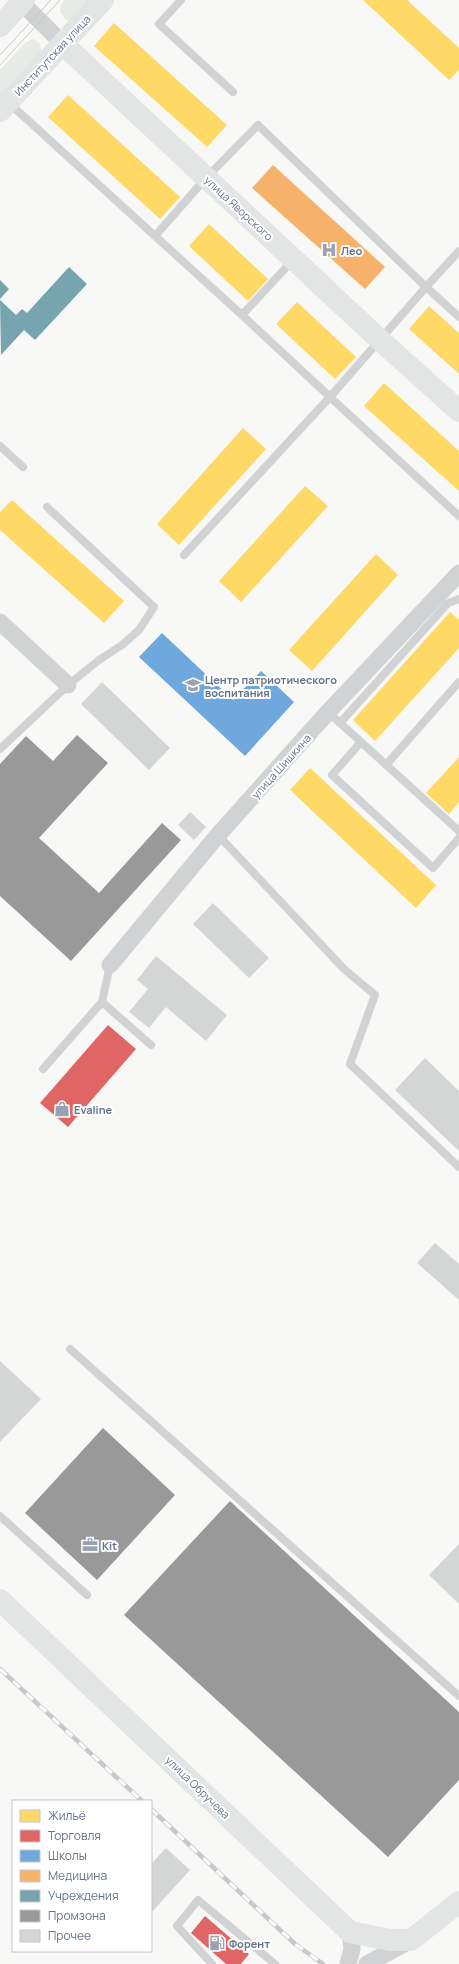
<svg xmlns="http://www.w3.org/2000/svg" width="459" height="1964" font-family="Manrope,sans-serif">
<rect width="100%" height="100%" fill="#f8f8f7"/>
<!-- green -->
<path fill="#e7ebe5" d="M65 0H94L71 22 66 20 60 12 61 5Z
M34 39 40 44 42 53 0 104V70L26 42Z"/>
<!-- homes -->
<path fill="#ffd966" d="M363 0H407L459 48V70L449 80Z
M114 23 227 125 207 147 94 46Z
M68 95 180 197 160 219 48 117Z
M209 224 268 279 248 301 189 246Z
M297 302 356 357 335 379 276 324Z
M429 306 459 333V374L409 329Z
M384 383 459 451V491L364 406Z
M243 428 266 449 179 545 157 524Z
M305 486 328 506 241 602 219 581Z
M12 500 124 601 104 623 0 530V512Z
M376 554 398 575 312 671 289 650Z
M450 612 459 620V648L375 741 353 720Z
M459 757V802L449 814 426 793Z
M310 768 436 885 416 908 290 790Z"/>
<!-- shops -->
<path fill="#e06666" d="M108 1025 136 1049 68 1127 40 1103Z
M205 1916 249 1954 241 1964H226L191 1933Z"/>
<!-- schools -->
<path fill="#6fa8dc" d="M162 633 233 700 261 671 294 702 245 756 139 657Z"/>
<!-- health -->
<path fill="#f6b26b" d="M273 165 385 267 365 289 252 188Z"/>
<!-- public -->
<path fill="#76a5af" d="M69 267 87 284 35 340 24 330 1 355 0 300 16 315 22 309 27 313Z
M0 280 9 289 0 299Z"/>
<!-- industry -->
<path fill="#999" d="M77 735 108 763 39 838 99 893 162 823 181 840 71 961 0 896V764L26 736 53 761Z
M103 1428 175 1495 97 1580 25 1513Z
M230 1501 459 1712V1780L388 1857 124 1615Z"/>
<!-- building -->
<path fill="#d4d5d5" d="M102 682 170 748 149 770 81 704Z
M190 812 206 827 194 840 178 825Z
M213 903 269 958 249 978 193 924Z
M156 956 227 1015 206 1041 166 1007 149 1028 129 1012 148 989 137 980Z
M425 1058 459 1091V1151L395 1090Z
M435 1243 459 1264V1300L417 1263Z
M0 1361 41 1399 0 1442Z
M459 1544V1604L429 1575Z
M166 1848 190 1870 151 1913V1864Z"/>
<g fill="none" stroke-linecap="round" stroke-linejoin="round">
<!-- lane -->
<path stroke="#d1d2d3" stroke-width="8" d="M181 0 159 24 233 92
M9 103 155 236 206 178 258 125 426 287 459 251
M155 236 242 315 293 260
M242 315 330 397 426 287 459 317
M0 446 23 467
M184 555 330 397 459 516
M328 712 459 831
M340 723 448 603 459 599
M361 742 332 775 433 868 459 838
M0 749 68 685 99 660 122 645 139 630 154 607 47 507
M386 765 459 682
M218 835 344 969 375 995 350 1064 459 1167
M102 1002 110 965
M43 1069 102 1002 151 1045
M70 1349 459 1696
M0 1516 87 1595
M212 1964 177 1926 198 1900 275 1964"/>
<!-- street -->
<path stroke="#d1d2d3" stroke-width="17" d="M22 3 63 44
M0 622 68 685
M110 965 218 835 328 712 459 573
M348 1964 352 1949 350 1932
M367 1964 411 1940"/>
<!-- secondary -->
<path stroke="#e3e4e4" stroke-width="22" d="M0 26 24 0
M63 44 380 340 459 411
M0 111 103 0
M0 1600 350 1932 390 1940H411L459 1902"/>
<!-- tram -->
<path stroke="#c7c8c9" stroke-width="1" d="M0 55 51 0
M0 65 60 0"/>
<defs>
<path id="rail" d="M0 1669 142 1801
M151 1809 295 1944 323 1964"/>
</defs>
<!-- rail casing -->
<use href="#rail" stroke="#c7c8c9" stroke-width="4.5"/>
<!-- rail -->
<use href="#rail" stroke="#fff" stroke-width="3" stroke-dasharray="9" stroke-linecap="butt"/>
</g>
<!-- icons -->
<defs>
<symbol id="hospital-bare" viewBox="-9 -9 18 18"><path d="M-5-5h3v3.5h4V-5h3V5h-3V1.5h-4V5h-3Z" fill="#98a2b0" stroke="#fff" stroke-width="2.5" paint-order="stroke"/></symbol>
<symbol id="school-bare" viewBox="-9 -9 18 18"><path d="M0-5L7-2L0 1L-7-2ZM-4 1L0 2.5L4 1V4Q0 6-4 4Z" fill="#98a2b0" stroke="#fff" stroke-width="2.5" paint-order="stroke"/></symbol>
<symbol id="shop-bare" viewBox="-9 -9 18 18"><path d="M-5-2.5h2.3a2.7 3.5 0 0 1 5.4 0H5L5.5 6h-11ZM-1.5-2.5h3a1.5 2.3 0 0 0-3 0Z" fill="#98a2b0" stroke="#fff" stroke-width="2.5" paint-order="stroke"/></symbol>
<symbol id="office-bare" viewBox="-9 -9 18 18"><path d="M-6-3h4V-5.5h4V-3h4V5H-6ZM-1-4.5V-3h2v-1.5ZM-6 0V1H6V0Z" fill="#98a2b0" stroke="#fff" stroke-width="2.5" paint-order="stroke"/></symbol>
<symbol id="fuel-bare" viewBox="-9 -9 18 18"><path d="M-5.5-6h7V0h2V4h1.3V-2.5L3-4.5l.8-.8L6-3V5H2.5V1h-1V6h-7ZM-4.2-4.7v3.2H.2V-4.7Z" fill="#98a2b0" stroke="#fff" stroke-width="2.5" paint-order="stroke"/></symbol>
</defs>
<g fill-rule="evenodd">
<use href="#hospital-bare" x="318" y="239" width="22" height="22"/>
<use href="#school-bare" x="182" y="674" width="22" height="22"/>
<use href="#shop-bare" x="51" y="1098" width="22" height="22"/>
<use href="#office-bare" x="79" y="1534" width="22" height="22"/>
<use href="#fuel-bare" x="206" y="1932" width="22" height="22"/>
</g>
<g text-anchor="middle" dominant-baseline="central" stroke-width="4" stroke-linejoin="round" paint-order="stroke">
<!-- street labels -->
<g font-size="11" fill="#657489" stroke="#fff">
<text transform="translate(52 55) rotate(-47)">Институтская улица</text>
<text transform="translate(239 208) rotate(43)">улица Яворского</text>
<text transform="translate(281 766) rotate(-48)">улица Шишкина</text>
<text transform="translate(198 1787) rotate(44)">улица Обручева</text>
</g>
<!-- poi labels -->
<g font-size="11" font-weight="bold" fill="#657489" stroke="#fff" text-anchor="start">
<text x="341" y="250">Лео</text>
<text x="205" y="679">Центр патриотического<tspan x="205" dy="13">воспитания</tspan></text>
<text x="74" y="1109">Evaline</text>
<text x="102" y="1545">Kit</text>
<text x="229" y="1943">Форент</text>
</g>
</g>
<!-- legend -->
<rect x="12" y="1800" width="140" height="152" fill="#ffffff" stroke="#c1c7d0"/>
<rect x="20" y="1810" width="20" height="12" fill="#ffd966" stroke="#c1c7d0"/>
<text x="48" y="1820" font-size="12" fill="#657489">Жильё</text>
<rect x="20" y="1830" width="20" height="12" fill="#e06666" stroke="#c1c7d0"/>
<text x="48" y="1840" font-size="12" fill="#657489">Торговля</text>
<rect x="20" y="1850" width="20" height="12" fill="#6fa8dc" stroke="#c1c7d0"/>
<text x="48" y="1860" font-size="12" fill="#657489">Школы</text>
<rect x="20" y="1870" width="20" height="12" fill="#f6b26b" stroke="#c1c7d0"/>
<text x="48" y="1880" font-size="12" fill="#657489">Медицина</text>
<rect x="20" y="1890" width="20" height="12" fill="#76a5af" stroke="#c1c7d0"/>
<text x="48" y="1900" font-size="12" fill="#657489">Учреждения</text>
<rect x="20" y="1910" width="20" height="12" fill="#999999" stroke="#c1c7d0"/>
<text x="48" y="1920" font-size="12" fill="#657489">Промзона</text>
<rect x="20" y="1930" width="20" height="12" fill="#d4d5d5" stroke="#c1c7d0"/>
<text x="48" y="1940" font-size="12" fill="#657489">Прочее</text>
</svg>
